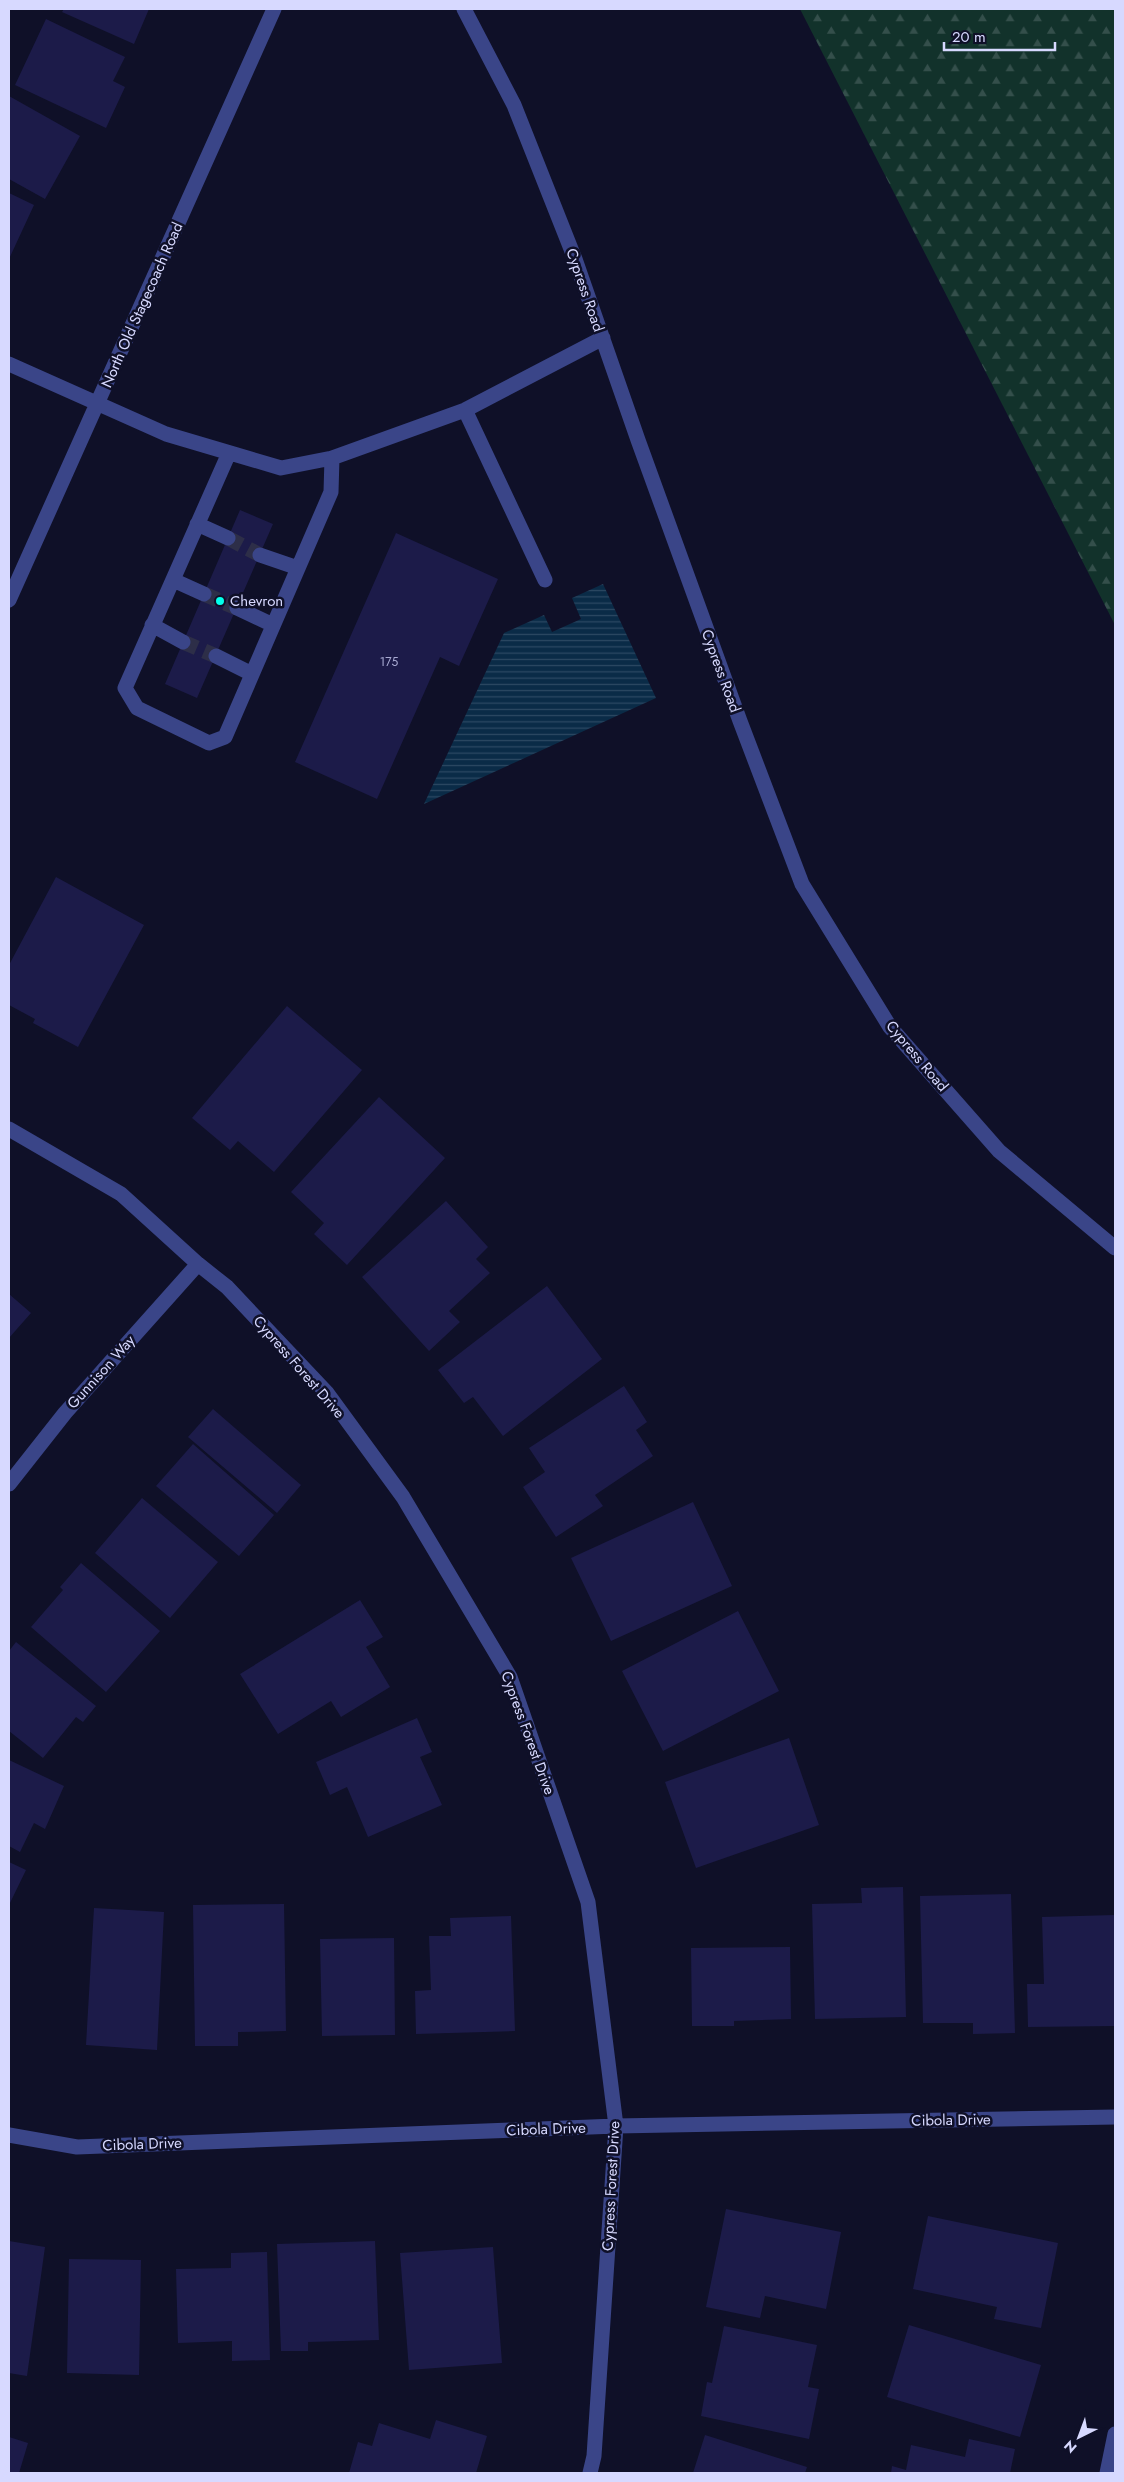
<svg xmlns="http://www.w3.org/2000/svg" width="1124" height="2482" font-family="Jost,sans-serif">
<defs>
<pattern id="forest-firs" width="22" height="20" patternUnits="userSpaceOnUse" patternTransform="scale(1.25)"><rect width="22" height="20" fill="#12322b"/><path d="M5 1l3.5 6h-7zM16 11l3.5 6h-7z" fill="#344f4b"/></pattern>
<pattern id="water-rules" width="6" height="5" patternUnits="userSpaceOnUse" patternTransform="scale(1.25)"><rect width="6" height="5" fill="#0a2b47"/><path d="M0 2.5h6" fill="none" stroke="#2d4963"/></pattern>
</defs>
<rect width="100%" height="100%" fill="#0f1028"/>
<!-- forest -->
<path fill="url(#forest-firs)" d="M800 9H1115V625Z"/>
<!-- water -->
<path fill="url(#water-rules)" d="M603 584 656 698 424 804 504 633 544 615 552 632 581 619 572 598Z"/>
<!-- building -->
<path fill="#1c1b49" d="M64 9H149L134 44 62 12Z
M46 19 125 57 113 81 125 87 106 128 15 85Z
M9 96 80 136 45 199 9 179Z
M9 193 34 205 9 259Z
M240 510 273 524 197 698 165 684Z
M396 533 498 579 459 666 440 657 377 799 295 762Z
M56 877 144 925 78 1047 33 1023 35 1019 9 1005V965Z
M287 1006 362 1070 274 1172 238 1141 230 1150 192 1118Z
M379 1097 445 1158 347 1265 314 1234 324 1223 291 1192Z
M446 1201 488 1247 476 1259 490 1273 449 1311 460 1322 429 1351 362 1277Z
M547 1286 602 1359 503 1436 473 1397 464 1403 438 1370Z
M9 1294 31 1313 9 1338Z
M624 1386 647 1422 636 1430 653 1456 595 1495 603 1506 556 1537 523 1487 545 1472 529 1448Z
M213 1409 301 1485 277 1513 188 1437Z
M193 1444 274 1515 239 1556 156 1486Z
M142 1498 218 1562 170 1618 95 1553Z
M693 1502 732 1586 611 1641 571 1558Z
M81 1563 160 1631 106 1692 31 1627 63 1590 60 1587Z
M360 1600 383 1637 366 1647 390 1687 341 1717 331 1701 278 1734 240 1674Z
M738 1611 779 1691 663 1751 622 1671Z
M16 1642 96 1706 83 1722 76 1717 43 1758 9 1731V1651Z
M417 1718 432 1752 420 1757 442 1805 368 1837 347 1787 330 1795 316 1762Z
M789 1738 819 1825 696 1868 665 1782Z
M9 1760 64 1786 45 1829 34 1823 20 1852 9 1846Z
M9 1862 26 1870 9 1905Z
M903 1887 906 2017 815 2019 812 1904 862 1903 861 1888Z
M1011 1894 1015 2033 973 2034V2023H923L920 1896Z
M284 1904 286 2031 238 2032V2046H195L193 1905Z
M94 1908 164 1912 157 2050 86 2045Z
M1115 1915V2026L1028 2027 1027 1984H1044L1042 1917Z
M511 1916 515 2031 416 2034 415 1991 431 1990 429 1936H451L450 1918Z
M394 1938 395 2035 322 2036 320 1939Z
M790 1947 791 2019 734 2021V2026H692L691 1948Z
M726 2209 841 2232 826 2309 765 2296 760 2318 706 2307Z
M928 2216 1058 2243 1041 2328 994 2319 997 2307 913 2289Z
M9 2241 45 2247 27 2376 9 2373Z
M375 2241 379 2340 308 2342V2351H281L277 2244Z
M493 2247 502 2363 409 2370 400 2253Z
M267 2252 270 2360 232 2361V2341L178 2343 176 2269 231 2268V2253Z
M69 2259 141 2260 139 2375 67 2373Z
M909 2325 1041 2365 1020 2437 887 2397Z
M724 2326 817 2345 808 2387 819 2389 809 2439 701 2416 707 2382 712 2383Z
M436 2420 487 2436 476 2473H349L358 2442 372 2446 379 2423 430 2439Z
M705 2435 807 2467 805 2473H693Z
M9 2437 28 2443 19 2473H9Z
M969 2439 1015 2449 1010 2473H891L892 2466 906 2470 911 2445 965 2457Z"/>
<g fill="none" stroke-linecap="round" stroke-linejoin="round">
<!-- minor-tunnel -->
<path stroke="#2d2e48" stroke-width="15" stroke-dasharray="15 8" stroke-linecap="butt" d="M228 538 260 555
M204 594 237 608
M183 642 216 656"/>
<!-- minor -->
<path stroke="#3a4588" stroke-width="15" d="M464 9 514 105 575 259 638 440 740 721 802 884 890 1027 999 1151 1115 1248
M9 364 166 434 281 468 332 458 465 410 603 338
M465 410 545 580
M229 453 125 688 137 708 209 743 225 737 331 492 332 458
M197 524 228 538
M260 555 298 568
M173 580 204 594
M9 600 274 9
M237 608 273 625
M152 625 183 642
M216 656 252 674
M9 1129 121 1194 198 1264 227 1287 327 1393 403 1497 510 1677 588 1902 616 2126 594 2456 590 2473
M9 1484 65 1413 198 1264
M9 2135 77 2147 616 2126 1115 2117
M1107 2473 1115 2434"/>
</g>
<!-- markers -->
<circle fill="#03ffeb" stroke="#0f1028" stroke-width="2" cx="220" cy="601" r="5"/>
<g text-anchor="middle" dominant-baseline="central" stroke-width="5" stroke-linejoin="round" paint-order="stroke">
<!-- number labels -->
<g font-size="12" fill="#a8aad2">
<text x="389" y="662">175</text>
</g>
<!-- street labels -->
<g font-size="15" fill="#d7d9ff" stroke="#0f1028">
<text transform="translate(585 290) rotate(71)">Cypress Road</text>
<text transform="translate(142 305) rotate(-66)">North Old Stagecoach Road</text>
<text transform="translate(721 671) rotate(70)">Cypress Road</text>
<text transform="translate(917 1056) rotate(50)">Cypress Road</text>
<text transform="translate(299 1367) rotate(49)">Cypress Forest Drive</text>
<text transform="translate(101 1372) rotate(-48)">Gunnison Way</text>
<text transform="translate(528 1733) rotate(70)">Cypress Forest Drive</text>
<text transform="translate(951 2120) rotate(-1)">Cibola Drive</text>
<text transform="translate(546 2129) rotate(-2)">Cibola Drive</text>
<text transform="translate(142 2144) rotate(-2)">Cibola Drive</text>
<text transform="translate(611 2186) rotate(-87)">Cypress Forest Drive</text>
</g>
<!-- poi labels -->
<g font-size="15" fill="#d7d9ff" stroke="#0f1028" text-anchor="start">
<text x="230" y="601">Chevron</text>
</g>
</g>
<!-- border -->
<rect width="1124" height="2482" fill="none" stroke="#d7d9ff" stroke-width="20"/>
<!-- north arrow -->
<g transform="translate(1079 2437) rotate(222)" stroke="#0f1028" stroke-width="4" paint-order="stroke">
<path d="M0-4L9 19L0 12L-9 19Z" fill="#d7d9ff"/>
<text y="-8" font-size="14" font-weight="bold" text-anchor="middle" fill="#d7d9ff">N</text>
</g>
<!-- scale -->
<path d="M944 42v8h111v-8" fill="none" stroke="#d7d9ff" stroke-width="2.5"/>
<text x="952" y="42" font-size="15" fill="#d7d9ff" stroke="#0f1028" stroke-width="4" paint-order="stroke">20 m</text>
</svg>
